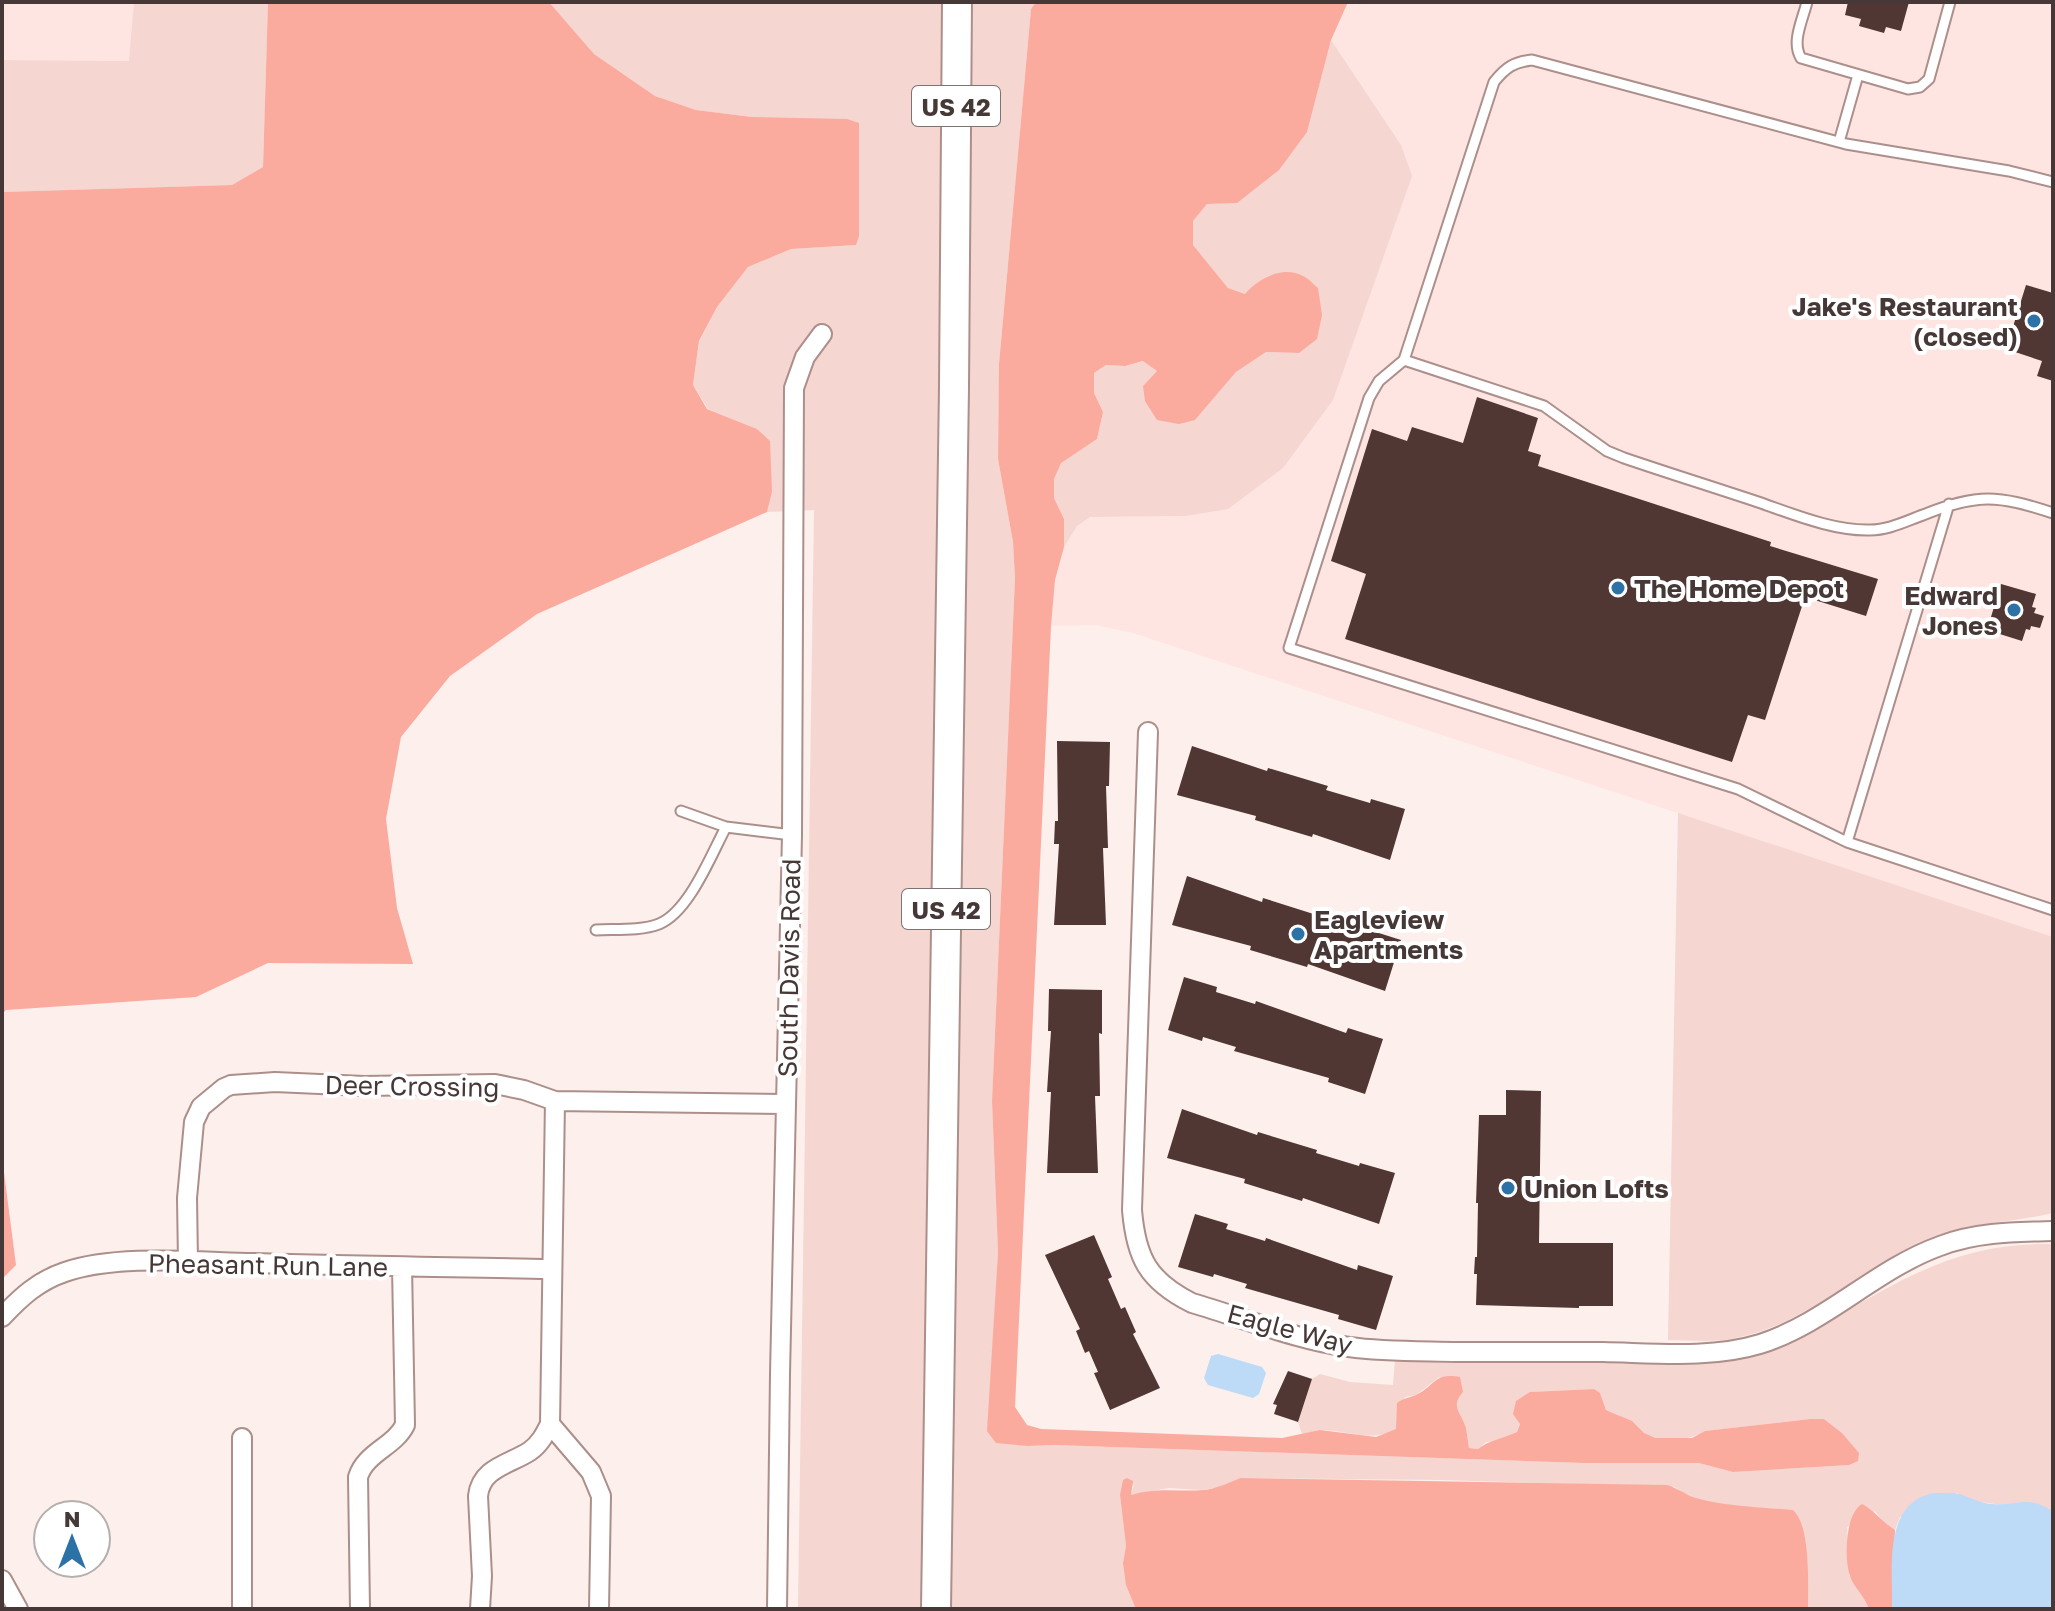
<svg xmlns="http://www.w3.org/2000/svg" width="2055" height="1611" font-family="'Golos Text',sans-serif">
<rect width="100%" height="100%" fill="#fcefec"/>
<!-- built -->
<path fill="#fee5e1" d="M2 2H134L130 61 2 60Z
M1348 2H2053V937L1133 633 1096 625 1051 626 1055 580 1064 547 1077 526 1090 517 1186 516 1401 145 1331 40Z"/>
<!-- green -->
<path fill="#f5d6d1" d="M134 2H268L263 167 232 185 2 192V60L129 61Z
M549 2H950L930 1609H798L814 510 767 512 772 492 757 429 708 409 693 385 699 342 717 307 748 267 791 249 856 245 752 117 696 110 655 96 594 54Z
M963 2H1036L1031 9 999 364 998 459 1013 542 1015 578 992 1101 998 1252 988 1431 1028 1446 1055 1445 1584 1463H1700L1733 1472 1849 1465 1842 1433 1824 1419H1810L1706 1431C1688 1440 1661 1446 1644 1433 1627 1422 1627 1417 1606 1410L1600 1393 1594 1389 1530 1392 1517 1432 1501 1441 1486 1442 1478 1449 1469 1448C1468 1441 1467 1434 1466 1428 1461 1412 1450 1407 1463 1392L1439 1377 1416 1395 1405 1397 1396 1429C1371 1443 1347 1430 1321 1430 1315 1431 1308 1433 1302 1434L1298 1422 1312 1379 1320 1374 1350 1382 1393 1385 1395 1360 1710 1362C1793 1357 1840 1309 1911 1276 1958 1253 2000 1243 2053 1244V1513L1975 1501 1957 1493 1900 1517 1895 1530 1886 1525 1875 1511 1847 1527 1849 1575 1863 1593 1869 1609H1808C1808 1585 1811 1526 1793 1510 1761 1507 1699 1509 1675 1487L1443 1480 1240 1478 1216 1488 1201 1490 1169 1488 1131 1495 1134 1485 1120 1495 1126 1547 1123 1563 1136 1609H940Z
M1331 40 1401 145 1412 176 1333 400 1283 468 1228 509 1186 516 1090 517 1077 526 1064 547V519L1054 498V479L1060 463 1097 439 1103 412 1094 393V373L1106 365 1125 366 1144 361 1157 371 1143 386 1195 420 1236 372 1266 352 1299 353 1275 274 1245 294 1228 288 1193 245V221L1207 204 1237 202 1307 131Z
M1678 813 2053 937V1213C2015 1222 1976 1222 1938 1235 1867 1261 1812 1323 1736 1338 1714 1343 1690 1340 1668 1340Z"/>
<!-- forest -->
<path fill="#fbaa9e" d="M268 2H549L594 54 655 96 696 110 752 117 847 119 859 123V236L856 245 791 249 748 267 717 307 699 341 693 385 707 409 757 429 770 441 772 492 767 512 537 614 450 676 401 737 386 819 397 908 413 964 268 963 196 997 6 1010 2 1014V192L232 185 263 167Z
M1036 2H1348L1331 40 1307 132 1279 170 1237 203 1207 204 1193 221V245L1228 288 1245 294C1257 279 1283 265 1303 276 1308 278 1313 284 1318 288L1322 315 1317 339 1299 353 1266 352 1236 372 1195 420 1179 424 1157 420 1145 401 1143 386 1157 371 1143 361 1125 366 1106 365 1094 373V393L1103 412 1097 439 1061 463 1054 479V498L1064 519V547L1055 580 1051 626 1015 1407 1027 1425 1041 1429 1282 1438 1320 1430 1376 1437 1396 1429 1397 1403C1404 1398 1409 1398 1416 1395 1435 1386 1434 1372 1460 1377L1463 1392C1450 1407 1461 1412 1466 1428 1467 1434 1468 1441 1469 1448L1478 1449C1489 1440 1503 1439 1517 1432L1520 1424 1513 1414 1516 1401 1530 1392 1594 1389 1600 1393 1606 1410 1632 1421 1644 1433 1655 1438H1692L1705 1431 1810 1419H1824L1842 1433 1859 1453 1858 1461 1849 1465 1733 1472 1699 1463H1584L1055 1445 1028 1446 996 1443 987 1431 998 1252 992 1101 1015 578 1013 542 998 459 999 364 1031 9Z
M2 1157 16 1265 2 1279Z
M1127 1478 1133 1481 1131 1495C1158 1487 1177 1492 1203 1490 1216 1489 1228 1483 1240 1478L1667 1485C1678 1488 1685 1495 1696 1498 1728 1507 1760 1507 1793 1510 1811 1525 1808 1585 1808 1609H1136L1126 1585 1123 1563 1126 1546 1120 1495 1123 1480Z
M1862 1504C1875 1511 1882 1522 1895 1530L1892 1609H1869C1864 1595 1853 1586 1850 1576 1844 1559 1845 1514 1862 1504Z"/>
<!-- water -->
<path fill="#bddbf6" d="M1218 1354 1262 1367 1266 1373 1259 1394 1253 1398 1208 1385 1204 1378 1211 1356Z
M1934 1493C1942 1493 1952 1492 1960 1494 1970 1498 1979 1502 1990 1504 2016 1507 2027 1494 2052 1511L2053 1609H1892C1893 1569 1882 1503 1934 1493Z"/>
<!-- building -->
<path fill="#503733" d="M1848 2H1909L1901 31 1886 27 1884 33 1859 26 1861 19 1845 15Z
M2026 285 2053 293V381L2037 376 2042 361 2006 349Z
M1477 397 1538 418 1528 451 1541 455 1538 466 1771 542 1770 546 1878 579 1866 616 1805 597 1765 720 1748 715 1732 762 1345 639 1366 574 1331 561 1372 429 1407 441 1412 427 1463 443Z
M2001 584 2036 594 2032 607 2036 608 2034 613 2044 616 2040 628 2031 626 2030 630 2026 629 2022 641 1987 630Z
M1057 741 1110 742 1109 786H1106L1108 848H1103L1106 925H1054L1059 844H1054L1055 821H1058Z
M1192 746 1267 771 1268 768 1328 786 1326 790 1370 803 1371 799 1405 809 1390 860 1313 834 1312 837 1255 820 1256 816 1177 795Z
M1187 876 1262 902 1263 898 1323 917 1322 920 1365 933 1366 929 1401 940 1385 991 1308 964 1307 967 1250 950 1251 946 1172 925Z
M1184 977 1217 987 1216 992 1255 1004 1256 1001 1346 1033 1348 1028 1383 1039 1365 1094 1328 1082 1329 1078 1234 1051 1236 1047 1203 1037 1202 1041 1168 1030Z
M1049 989 1102 990V1034L1099 1033 1100 1096H1095L1098 1173H1047L1051 1092H1047L1051 1031H1048Z
M1506 1090 1541 1091 1539 1243H1613V1306H1579V1308L1476 1305 1477 1274H1474L1475 1257H1477L1478 1203H1476L1479 1115H1506Z
M1182 1109 1257 1135 1258 1132 1317 1150 1316 1153 1359 1166 1360 1163 1395 1173 1379 1224 1303 1198 1302 1201 1244 1183 1245 1179 1167 1158Z
M1195 1214 1228 1224 1226 1229 1265 1241 1266 1238 1357 1270 1358 1265 1393 1276 1376 1330 1338 1319 1339 1315 1245 1288 1247 1284 1214 1274 1213 1277 1178 1267Z
M1094 1235 1112 1277 1108 1279 1121 1309 1125 1307 1136 1332 1133 1334 1160 1388 1110 1410 1094 1373 1098 1372 1089 1351 1085 1353 1076 1331 1080 1329 1045 1255Z
M1288 1371 1312 1379 1298 1422 1274 1414 1277 1405 1273 1404Z"/>
<g fill="none" stroke-linecap="round" stroke-linejoin="round">
<defs>
<path id="lane" d="M1807 2C1803 19 1791 42 1801 58L1908 89 1920 87 1929 79 1950 2
M1839 142 1858 75
M2053 182 2009 171 1846 144 1532 60C1514 62 1506 67 1494 82L1404 360 1379 381 1369 398 1289 648 1738 789 1847 842 2053 910
M1404 360 1544 406 1607 451 1624 458C1668 473 1713 487 1758 502 1793 514 1833 531 1870 530 1889 530 1906 521 1923 515 1977 493 1998 495 2053 513
M681 811 726 827 792 835
M1847 842 1949 504
M596 930C615 929 641 931 659 924 689 912 711 855 726 827"/>
<path id="street" d="M1148 732 1132 1210C1136 1258 1148 1281 1192 1303 1244 1318 1296 1340 1349 1347 1385 1352 1422 1351 1458 1352 1506 1352 1555 1352 1603 1352 1654 1353 1711 1359 1760 1344 1826 1323 1876 1269 1940 1246 1976 1232 2015 1232 2053 1231
M555 1101 550 1424 591 1472 601 1496 599 1609
M188 1262 187 1198 194 1122 201 1107 224 1088 231 1085 275 1082 364 1086 495 1084 524 1090 555 1101 786 1104
M2 1317C21 1297 38 1281 65 1272 117 1254 198 1262 253 1263 352 1266 452 1267 551 1269
M242 1438V1609
M2 1580 18 1609
M360 1609 358 1477C366 1452 394 1447 405 1425L402 1267
M480 1609 482 1576 478 1496C481 1467 511 1464 530 1451 540 1444 545 1434 550 1424
M777 1609 780 1374 792 835 794 388 805 357 822 334"/>
<path id="primary" d="M936 1609 954 387 957 2"/>
</defs>
<!-- lane casing -->
<use href="#lane" stroke="#ac8f8a" stroke-width="13"/>
<!-- street casing -->
<use href="#street" stroke="#ac8f8a" stroke-width="22"/>
<!-- primary casing -->
<use href="#primary" stroke="#ac8f8a" stroke-width="32"/>
<!-- lane -->
<use href="#lane" stroke="#fff" stroke-width="9"/>
<!-- street -->
<use href="#street" stroke="#fff" stroke-width="18"/>
<!-- primary -->
<use href="#primary" stroke="#fff" stroke-width="28"/>
</g>
<!-- markers -->
<g fill="#2c72a7" stroke="#fff" stroke-width="3">
<circle cx="2034" cy="321" r="8"/>
<circle cx="1618" cy="588" r="8"/>
<circle cx="2014" cy="610" r="8"/>
<circle cx="1298" cy="934" r="8"/>
<circle cx="1508" cy="1188" r="8"/>
</g>
<g text-anchor="middle" dominant-baseline="central" stroke-width="8" stroke-linejoin="round" paint-order="stroke">
<!-- shield labels -->
<g fill="#fff" stroke="#7d7472" stroke-width="2">
<rect x="912" y="86" width="88" height="40" rx="6"/>
<rect x="902" y="889" width="88" height="40" rx="6"/>
</g>
<g font-size="24" font-weight="bold" fill="#453836">
<text x="956" y="106">US 42</text>
<text x="946" y="909">US 42</text>
</g>
<!-- poi labels -->
<g font-size="26" font-weight="bold" fill="#453836" stroke="#fff" text-anchor="start">
<text x="2018" y="306" text-anchor="end">Jake's Restaurant<tspan x="2018" dy="30">(closed)</tspan></text>
<text x="1634" y="588">The Home Depot</text>
<text x="1998" y="595" text-anchor="end">Edward<tspan x="1998" dy="30">Jones</tspan></text>
<text x="1314" y="919">Eagleview<tspan x="1314" dy="30">Apartments</tspan></text>
<text x="1524" y="1188">Union Lofts</text>
</g>
<!-- street labels -->
<g font-size="26" fill="#453836" stroke="#fff">
<text transform="translate(789 968) rotate(-89)">South Davis Road</text>
<text transform="translate(412 1086) rotate(1)">Deer Crossing</text>
<text transform="translate(268 1265) rotate(1)">Pheasant Run Lane</text>
<text transform="translate(1290 1329) rotate(15)">Eagle Way</text>
</g>
</g>
<!-- border -->
<rect width="2055" height="1611" fill="none" stroke="#453836" stroke-width="8"/>
<!-- north arrow -->
<g transform="translate(72 1539)"><circle r="38" fill="#ffffff" stroke="#b5afaf" stroke-width="2"/>
<path d="M0-6L14 30L0 20L-14 30Z" fill="#2c72a7"/>
<text y="-12" font-size="22" font-weight="bold" text-anchor="middle" fill="#453836">N</text>
</g>
</svg>
